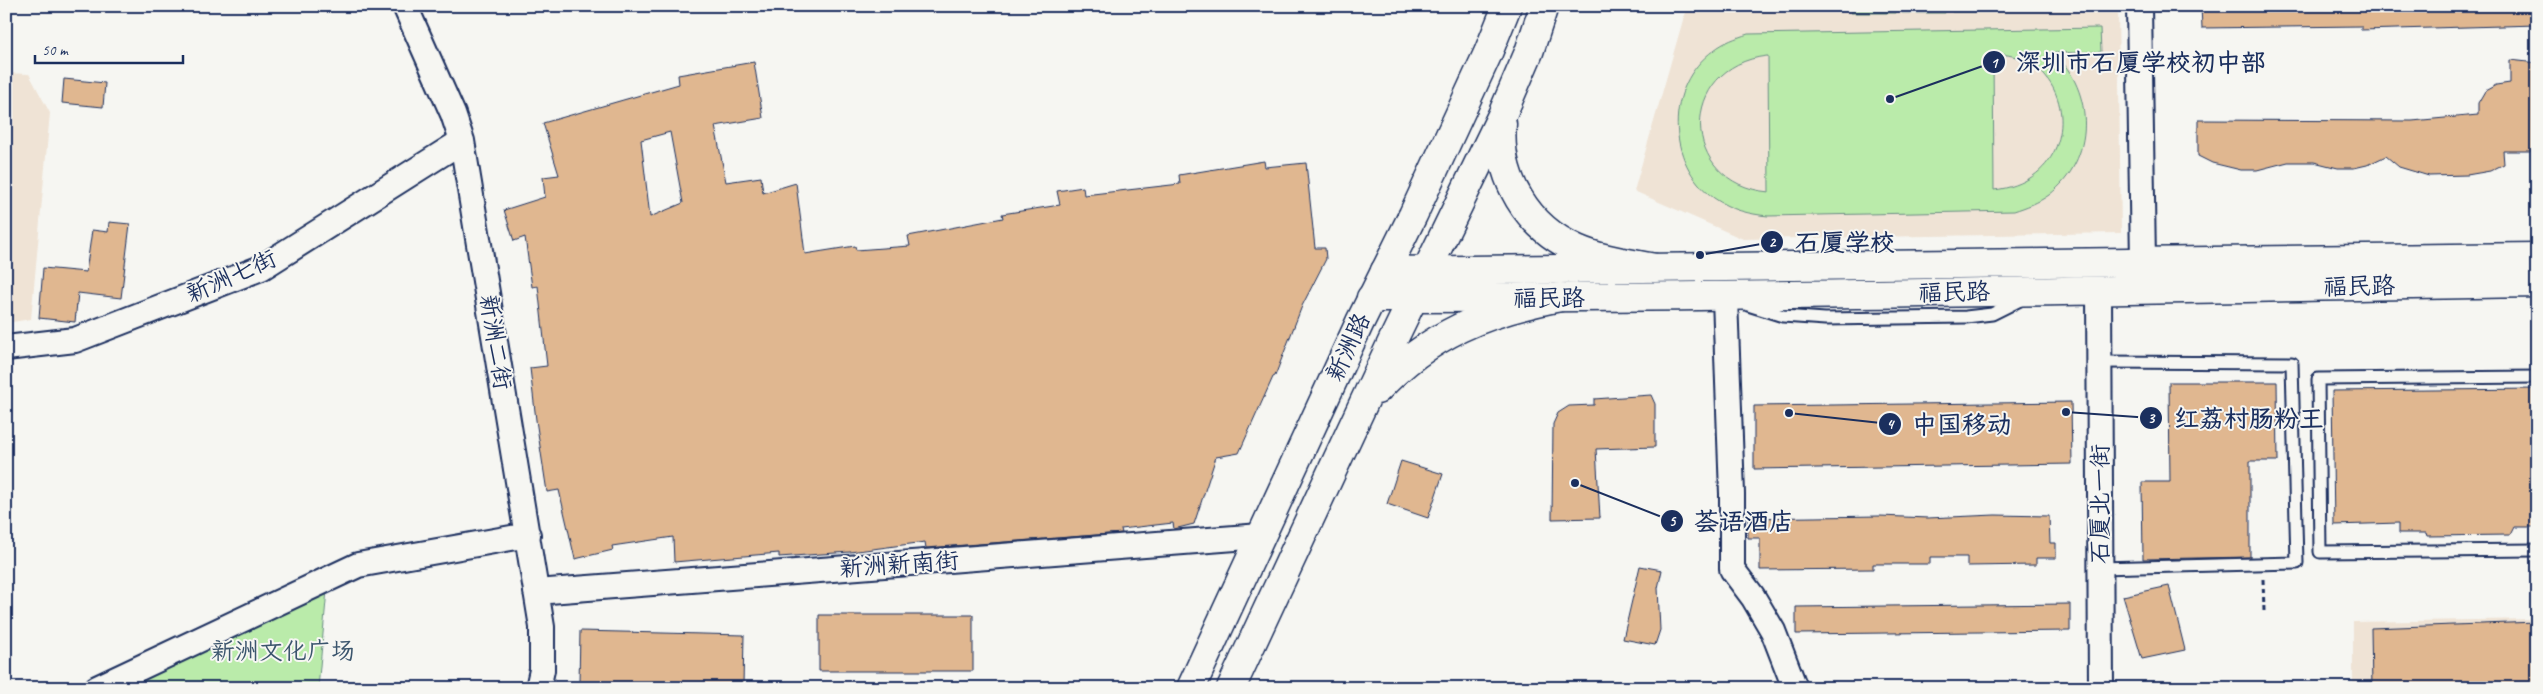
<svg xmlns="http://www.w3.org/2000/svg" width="2543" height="694" font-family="Caveat,'LXGW WenKai TC',sans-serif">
<rect width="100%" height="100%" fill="#f6f6f2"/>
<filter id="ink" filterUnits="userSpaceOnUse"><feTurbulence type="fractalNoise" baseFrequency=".02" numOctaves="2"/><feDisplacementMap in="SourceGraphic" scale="10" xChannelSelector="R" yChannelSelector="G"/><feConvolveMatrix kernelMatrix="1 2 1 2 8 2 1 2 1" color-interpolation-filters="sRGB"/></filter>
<g filter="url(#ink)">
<!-- built -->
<path fill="#efe3d5" d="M1687 6H2118L2121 233 1743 239 1634 191Z
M6 73 29 74 50 113 31 319 6 323Z
M2537 619V688H2353V622Z"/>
<!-- green -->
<path fill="#baebaa" stroke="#6a8d84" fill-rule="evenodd" d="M1851 6H1895V13H1851Z
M1902 6H1945V13H1902Z
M1952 6H1996V12H1952Z
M2100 28 2101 52 2054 53C2095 92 2096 159 2049 195 2038 203 2026 207 2014 211L1768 216C1749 214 1731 210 1714 198 1666 163 1664 86 1714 50 1724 42 1736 38 1748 34ZM1993 54C2077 52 2090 179 1994 190ZM1767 56H1768L1769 192C1679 184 1677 66 1767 56Z
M327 590 318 688H116Z"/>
<!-- building -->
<path fill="#e0b790" stroke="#1b2f5e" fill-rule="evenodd" d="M2201 6H2537V25L2361 30V26L2202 28Z
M2510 60 2537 63V151H2503L2504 164 2490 171 2467 175 2429 176 2399 167 2386 156 2367 165 2354 168H2338L2314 162H2288L2257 170H2241L2212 163 2198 156V120L2412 121 2478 115V103L2485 91 2496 85 2510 83Z
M754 62 763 118 715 126 726 182 761 177 763 193 796 183 805 254 855 246 856 250 910 246 908 236 1003 218 1002 214 1060 205 1057 191 1083 187 1084 195 1180 184 1179 175 1264 161 1265 167 1306 163 1315 248H1325L1326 259 1302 306 1275 376 1273 377 1239 453 1216 457 1194 524 1174 529 1173 523 1121 529 1122 533 926 548 925 542 850 552 779 557V553L674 562 673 537 612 546 613 550 575 559 559 490 547 492 536 420 530 368 547 366 538 286 532 287 525 237 514 241 504 210 545 197 543 177 559 175 543 123 679 84 678 75ZM670 132 683 203 650 217 641 140Z
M64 79 105 83 103 107 62 103Z
M109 222 130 224 121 298 78 293 75 322 39 318 43 268 86 272 92 230 108 232Z
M2169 382H2277L2278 461H2250V557L2143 559 2142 482H2170Z
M2537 389V527H2514L2510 535 2427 536 2426 533H2399V523L2334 525 2332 391Z
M1651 395 1655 404V447L1596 449 1600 518 1552 519 1553 424 1558 413 1569 406 1594 405V399Z
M2071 402 2072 464 1754 469V406Z
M1401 461 1443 474 1428 518 1387 504Z
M1995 515 2049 516 2050 543H2056V558H2036V565L1967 566V557H1930V564H1873V569L1760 570V538H1748V518L1880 516 1928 518Z
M1640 566 1662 570 1658 588 1660 630 1655 645 1623 639Z
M2169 586 2185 650 2142 659 2123 596Z
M2070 604V631L1796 634V607Z
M819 615H973V671H819Z
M2537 622V688H2372L2371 628Z
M580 631 744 635 743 686 579 683Z"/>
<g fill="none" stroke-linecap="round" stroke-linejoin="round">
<defs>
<path id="lane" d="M1748 305 1783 316 1825 319 1966 317 1992 314 2024 298
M2099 362 2292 363 2297 563 2100 568
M2537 377 2318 379 2320 552 2537 550"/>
<path id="street" d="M405 6 453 114 462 141 542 627V670L538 688
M2139 6 2143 262
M2099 290 2101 688
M1725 298 1732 494V569L1753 597 1773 631 1795 688
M6 348 75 340 261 268 462 141
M536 592 1261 536
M97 688 358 565 528 535"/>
<path id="secondary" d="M1385 271 2537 257
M1371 298C1760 298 2148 289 2537 283"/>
<path id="primary" d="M1502 124C1497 178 1528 228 1577 249 1602 260 1629 263 1655 268
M1377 390C1430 333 1485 312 1560 297
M1191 688 1360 322 1413 215 1488 53 1507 6
M1231 688 1393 340 1502 115 1529 52 1544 6"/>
</defs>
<!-- lane casing -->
<use href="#lane" stroke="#1b2f5e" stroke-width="15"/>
<!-- street casing -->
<use href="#street" stroke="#1b2f5e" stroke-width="28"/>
<!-- secondary casing -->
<use href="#secondary" stroke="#1b2f5e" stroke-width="31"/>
<!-- primary casing -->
<use href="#primary" stroke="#1b2f5e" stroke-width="31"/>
<!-- path -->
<path stroke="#1b2f5e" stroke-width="3" stroke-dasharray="5 4" stroke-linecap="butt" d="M2263 579 2264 611"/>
<!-- lane -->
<use href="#lane" stroke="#f6f6f2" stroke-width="11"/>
<!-- street -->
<use href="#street" stroke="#f6f6f2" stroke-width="24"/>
<!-- secondary -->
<use href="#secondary" stroke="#f6f6f2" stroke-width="28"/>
<!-- primary -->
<use href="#primary" stroke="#f6f6f2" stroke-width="28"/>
</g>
</g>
<g text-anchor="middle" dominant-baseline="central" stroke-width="4" stroke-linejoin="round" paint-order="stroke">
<!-- street labels -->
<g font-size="24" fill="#1b2f5e" stroke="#f6f6f2">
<text transform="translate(231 276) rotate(-24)">新洲七街</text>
<text transform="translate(2359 286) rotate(-1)">福民路</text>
<text transform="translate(1954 292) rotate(-1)">福民路</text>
<text x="1549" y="298">福民路</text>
<text transform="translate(496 342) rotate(81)">新洲二街</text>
<text transform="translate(1348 347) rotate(-65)">新洲路</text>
<text transform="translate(2100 504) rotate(-90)">石厦北一街</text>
<text transform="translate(899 564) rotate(-4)">新洲新南街</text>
</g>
<!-- park labels -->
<g font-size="24" fill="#3b556d" stroke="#f6f6f2">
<text x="283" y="651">新洲文化广场</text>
</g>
</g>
<!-- callouts -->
<path fill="none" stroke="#1b2f5e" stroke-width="2" d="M1890 99L1994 62M1700 255L1772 242M2066 412L2151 418M1789 413L1890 424M1575 483L1672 521"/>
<g fill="#1b2f5e" stroke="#f6f6f2" stroke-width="2">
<circle cx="1890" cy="99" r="5"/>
<circle cx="1700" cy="255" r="5"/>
<circle cx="2066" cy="412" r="5"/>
<circle cx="1789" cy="413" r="5"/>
<circle cx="1575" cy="483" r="5"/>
<circle cx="1994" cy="62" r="12"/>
<circle cx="1772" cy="242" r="12"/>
<circle cx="2151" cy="418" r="12"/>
<circle cx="1890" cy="424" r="12"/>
<circle cx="1672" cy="521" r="12"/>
</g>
<g font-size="15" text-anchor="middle" font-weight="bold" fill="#fff">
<text x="1994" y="68">1</text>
<text x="1772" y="247">2</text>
<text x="2151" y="423">3</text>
<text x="1890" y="429">4</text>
<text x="1672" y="526">5</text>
</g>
<g font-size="25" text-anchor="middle" font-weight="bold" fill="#1b2f5e" stroke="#f6f6f2" stroke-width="4" stroke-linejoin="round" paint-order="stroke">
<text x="2141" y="71">深圳市石厦学校初中部</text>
<text x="1845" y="251">石厦学校</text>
<text x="2249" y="427">红荔村肠粉王</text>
<text x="1962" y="433">中国移动</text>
<text x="1744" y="530">荟语酒店</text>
</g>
<!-- margin -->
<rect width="2543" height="694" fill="none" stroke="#f6f6f2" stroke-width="25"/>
<rect x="12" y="12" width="2518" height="669" fill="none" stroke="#1b2f5e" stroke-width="2" filter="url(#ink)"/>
<!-- scale -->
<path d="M35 55v8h148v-8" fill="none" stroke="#1b2f5e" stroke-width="2.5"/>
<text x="42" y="55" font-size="15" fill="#1b2f5e" stroke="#f6f6f2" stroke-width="4" paint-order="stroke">50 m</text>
</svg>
